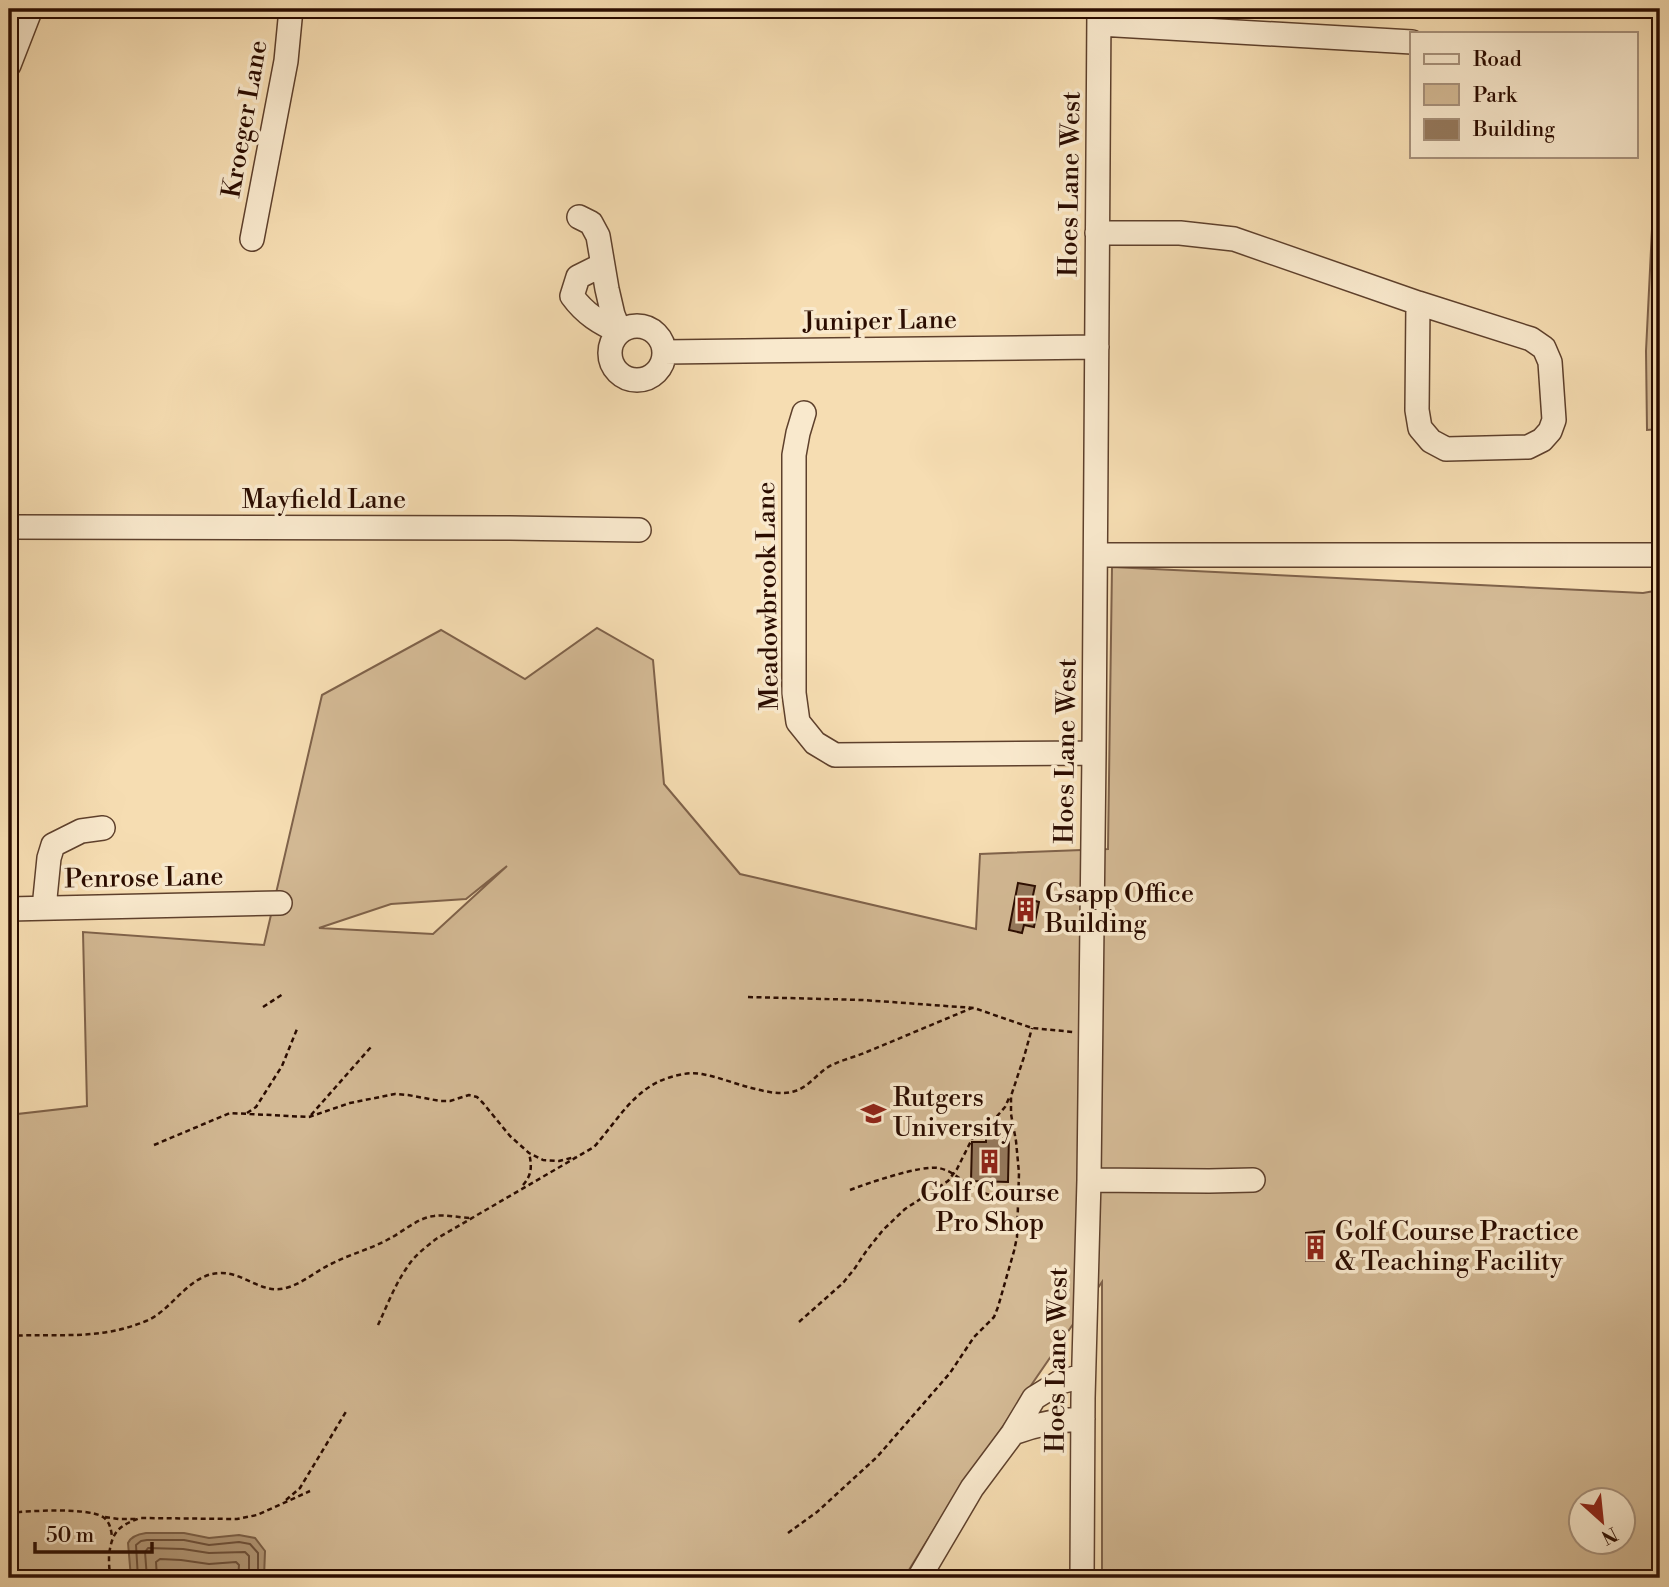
<svg xmlns="http://www.w3.org/2000/svg" width="1669" height="1587" font-family="'Libre Bodoni',serif">
<rect width="100%" height="100%" fill="#f6ddb2"/>
<filter id="stains"><feTurbulence type="fractalNoise" baseFrequency=".00286" numOctaves="4"/><feColorMatrix values="0 0 0 0 .2 0 0 0 0 .09 0 0 0 0 .02 0 0 0 .5 -.17"/></filter>
<radialGradient id="worn" r=".72"><stop offset=".6" stop-color="#630" stop-opacity="0"/><stop offset="1" stop-color="#630" stop-opacity=".3"/></radialGradient>
<!-- green -->
<path fill="#d3b994" stroke="#7f624a" stroke-width="2" fill-rule="evenodd" d="M1660 67V429L1647 430 1646 351Z
M1112 567 1643 593 1660 590V1578H1102V1282L949 1505 904 1578H9V1115L87 1106 83 932 264 945 322 695 441 630 525 679 597 628 653 660 664 784 740 874 976 929 980 854 1108 849ZM507 866 433 934 319 928 391 904 466 899ZM1582 1500H1624V1542H1582Z"/>
<!-- water -->
<path fill="#b19675" stroke="#7b5f46" stroke-width="2" d="M146 1533H184L209 1538 239 1535 255 1538 265 1551 264 1578H131L128 1543C131 1536 139 1534 146 1533Z"/>
<g fill="none" stroke-linecap="round" stroke-linejoin="round">
<!-- shore -->
<path stroke="#6e513a" stroke-width="2" d="M138 1578 136 1545 141 1541 147 1540H184L209 1545 239 1542 250 1544 258 1553V1578
M147 1578 145 1552 148 1548 183 1549 209 1553 245 1552 249 1556V1578
M157 1578 156 1562 160 1559 181 1560 209 1564 236 1562 239 1565 238 1578"/>
</g>
<!-- building -->
<path fill="#95795d" stroke="#2b0c00" stroke-width="2" d="M1018 883 1035 886 1032 900 1039 902 1034 927 1024 925 1022 933 1009 930Z
M986 1134 1009 1135 1008 1182 971 1181 972 1142H986Z
M1324 1231V1261H1306V1233Z"/>
<g fill="none" stroke-linecap="round" stroke-linejoin="round">
<defs>
<path id="minor" d="M9 12 30 11 9 65
M1099 24 1412 42
M579 217 591 223 598 236 607 289 613 315 620 332
M1097 233H1180L1234 239 1418 303
M252 239 286 61 291 9
M602 265 578 277 572 296C585 314 600 323 620 332
M1418 303 1531 339 1544 348 1550 362 1554 420 1550 431 1542 440 1528 447 1446 449 1431 441 1420 428 1417 410Z
M610 353a27 27 0 1 1 54 0a27 27 0 1 1-54 0Z
M664 352 1097 347
M804 413 798 433 794 455V693L798 722 815 743 835 755 1094 753
M9 527 510 528 639 530
M1096 555H1660
M44 908 49 858 53 845 81 831 103 828
M9 909 280 903
M1089 1180 1209 1181 1253 1180
M1013 1433C1037 1424 1057 1420 1083 1419
M919 1578 972 1488 1013 1433 1034 1398 1060 1382 1083 1376
M1082 1578 1083 1398 1089 1180 1094 753 1099 9"/>
</defs>
<!-- minor casing -->
<use href="#minor" stroke="#5e402c" stroke-width="26"/>
<!-- path -->
<path stroke="#2b0c00" stroke-width="2.5" stroke-dasharray="5 3.5" stroke-linecap="butt" d="M748 997 863 1000 974 1008 1032 1028 1073 1032
M263 1007 283 994
M247 1113 256 1107 282 1066 297 1029
M311 1115 371 1047
M154 1145 230 1113 309 1117 350 1103 395 1094 408 1095 440 1101H450L469 1095 477 1097 483 1103 510 1136 529 1153 543 1160 559 1161 575 1157
M523 1185C532 1175 532 1166 529 1153
M850 1190C868 1183 921 1165 938 1168 953 1170 963 1183 976 1189 988 1196 1004 1199 1018 1198
M799 1322 843 1283 855 1268 867 1250 883 1230 905 1209 948 1181 957 1169 972 1139 992 1122 1005 1107 1009 1098
M378 1325C387 1306 395 1284 408 1266 415 1255 426 1247 436 1239L594 1147C618 1120 635 1087 671 1077 681 1074 692 1072 702 1074 718 1077 733 1083 748 1087 763 1091 781 1096 795 1091 811 1086 819 1070 834 1064 845 1059 858 1056 869 1051 903 1037 938 1022 972 1008
M9 1336C57 1333 98 1341 146 1321 173 1310 188 1274 220 1273 244 1272 262 1295 286 1288 304 1283 317 1270 333 1263 351 1254 370 1249 387 1240 403 1232 417 1218 434 1216 445 1214 460 1218 472 1218
M286 1500 300 1488 347 1410
M9 1513C28 1511 87 1507 103 1517 110 1522 111 1529 112 1537
M105 1517 119 1519H136
M788 1533 817 1512 877 1457 950 1373 974 1337 994 1317 998 1307 1014 1251 1017 1237 1019 1173 1016 1141 1011 1114V1096L1024 1057 1032 1028
M111 1578C109 1570 109 1564 109 1555 112 1532 118 1526 140 1518L237 1519 257 1515 310 1491"/>
<!-- minor -->
<use href="#minor" stroke="#f9e9cd" stroke-width="23"/>
</g>
<!-- icons -->
<defs>
<symbol id="building-bare" viewBox="-9 -9 18 18"><path d="M-4-6H4V6H1V3H-1V6H-4ZM-2.5-4.3h1.7v1.8h-1.7ZM.8-4.3h1.7v1.8H.8ZM-2.5-1h1.7V.8h-1.7ZM.8-1h1.7V.8H.8Z" fill="#8f2418" stroke="#f9e9cd" stroke-width="2.5" paint-order="stroke"/></symbol>
<symbol id="university-bare" viewBox="-9 -9 18 18"><path d="M0-5L7-2L0 1L-7-2ZM-4 1L0 2.5L4 1V4Q0 6-4 4Z" fill="#8f2418" stroke="#f9e9cd" stroke-width="2.5" paint-order="stroke"/></symbol>
</defs>
<g fill-rule="evenodd">
<use href="#building-bare" x="1008" y="892" width="35" height="35"/>
<use href="#university-bare" x="856" y="1096" width="35" height="35"/>
<use href="#building-bare" x="972" y="1144" width="35" height="35"/>
<use href="#building-bare" x="1298" y="1230" width="35" height="35"/>
</g>
<g text-anchor="middle" dominant-baseline="central" stroke-width="7" stroke-linejoin="round" paint-order="stroke">
<!-- street labels -->
<g font-size="26" fill="#2b0c00" stroke="#f9e9cd">
<text transform="translate(245 119) rotate(-80)">Kroeger Lane</text>
<text transform="translate(1070 184) rotate(-89)">Hoes Lane West</text>
<text transform="translate(880 321) rotate(-1)">Juniper Lane</text>
<text x="324" y="500">Mayfield Lane</text>
<text transform="translate(768 596) rotate(-91)">Meadowbrook Lane</text>
<text transform="translate(1066 751) rotate(-89)">Hoes Lane West</text>
<text transform="translate(144 878) rotate(-1)">Penrose Lane</text>
<text transform="translate(1057 1360) rotate(-89)">Hoes Lane West</text>
</g>
<!-- poi labels -->
<g font-size="26" fill="#2b0c00" stroke="#f9e9cd" text-anchor="start">
<text x="1045" y="894">Gsapp Office<tspan x="1045" dy="30">Building</tspan></text>
<text x="893" y="1098">Rutgers<tspan x="893" dy="30">University</tspan></text>
<text x="990" y="1193" text-anchor="middle">Golf Course<tspan x="990" dy="30">Pro Shop</tspan></text>
<text x="1335" y="1232">Golf Course Practice<tspan x="1335" dy="30">&amp; Teaching Facility</tspan></text>
</g>
</g>
<!-- margin -->
<rect width="1669" height="1587" fill="none" stroke="#f6ddb2" stroke-width="35"/>
<rect x="10" y="10" width="1648" height="1566" fill="none" stroke="#2b0c00" stroke-width="3.5"/>
<rect x="18" y="18" width="1634" height="1552" fill="none" stroke="#2b0c00" stroke-width="2"/>
<!-- legend -->
<rect x="1410" y="32" width="228" height="126" fill="#f9e9cd" stroke="#a7917b" stroke-width="2"/>
<rect x="1424" y="54" width="35" height="10" fill="#f9e9cd" stroke="#a7917b" stroke-width="2"/>
<text x="1473" y="66" font-size="21" fill="#2b0c00">Road</text>
<rect x="1424" y="84" width="35" height="21" fill="#d3b994" stroke="#a7917b" stroke-width="2"/>
<text x="1473" y="102" font-size="21" fill="#2b0c00">Park</text>
<rect x="1424" y="119" width="35" height="21" fill="#95795d" stroke="#a7917b" stroke-width="2"/>
<text x="1473" y="136" font-size="21" fill="#2b0c00">Building</text>
<!-- north arrow -->
<g transform="translate(1602 1521) rotate(153)"><circle r="33" fill="#f9e9cd" stroke="#a7917b" stroke-width="2"/>
<path d="M0-5L12 26L0 18L-12 26Z" fill="#8f2418"/>
<text y="-10" font-size="19" font-weight="bold" text-anchor="middle" fill="#2b0c00">N</text>
</g>
<!-- scale -->
<path d="M35 1542v10h117v-10" fill="none" stroke="#2b0c00" stroke-width="3.5"/>
<text x="46" y="1542" font-size="21" fill="#2b0c00" stroke="#f9e9cd" stroke-width="5" paint-order="stroke">50 m</text>
<rect width="100%" height="100%" filter="url(#stains)"/>
<rect width="100%" height="100%" fill="url(#worn)"/>
</svg>
